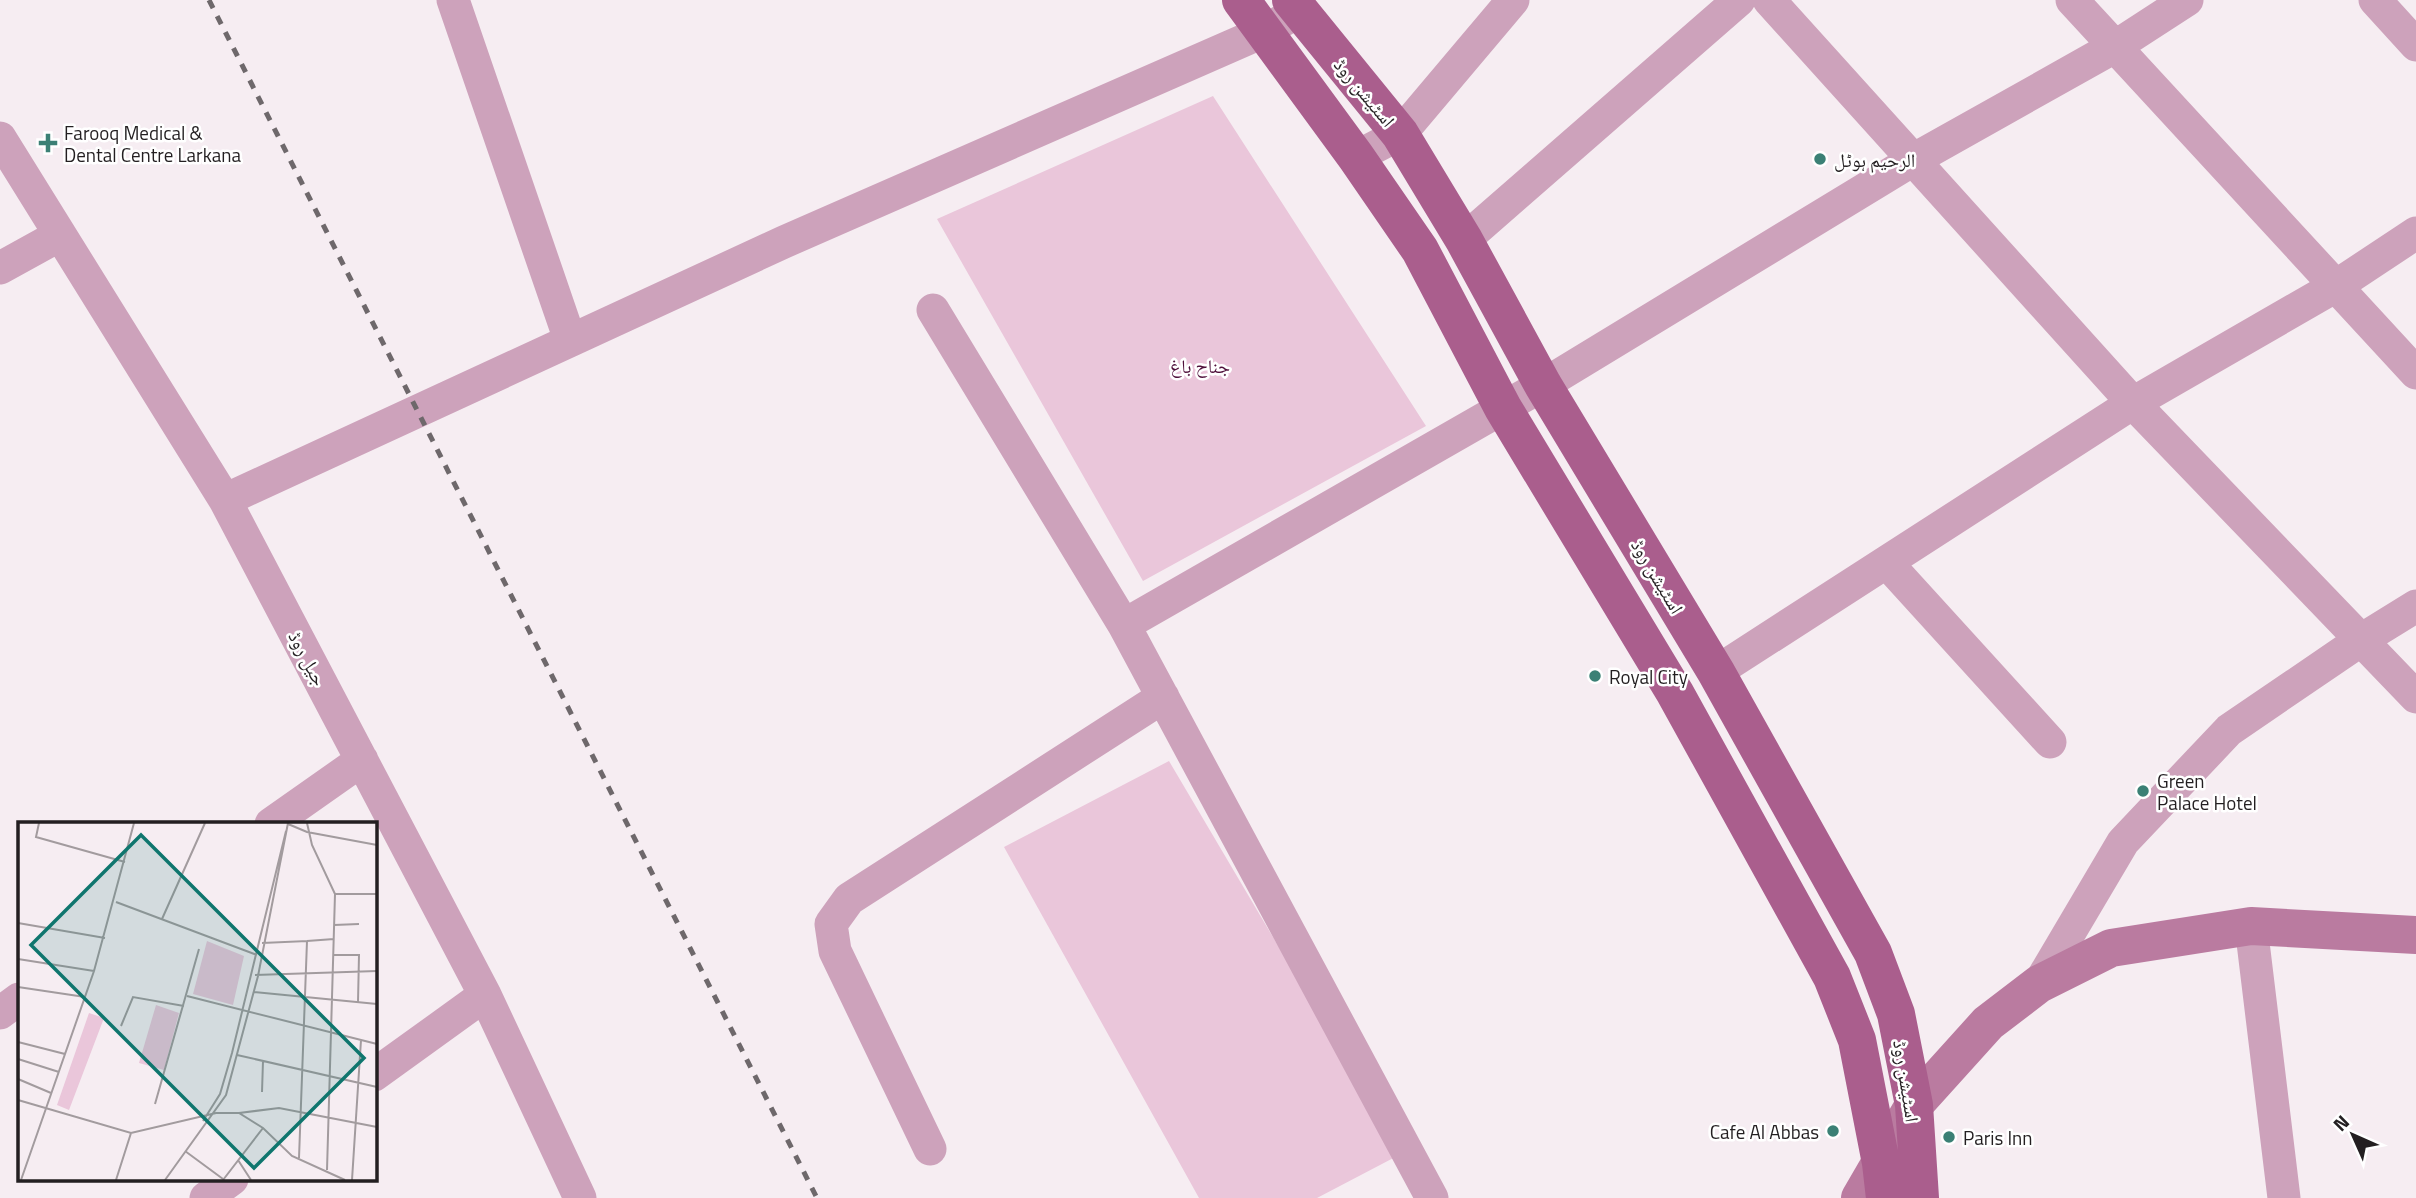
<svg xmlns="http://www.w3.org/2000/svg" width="2416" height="1198" font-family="'Titillium Web','Noto Naskh Arabic',sans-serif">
<rect width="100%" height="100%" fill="#f6edf2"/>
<!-- green -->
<path fill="#eac6da" d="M1213 96 1426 426 1143 581 937 219Z
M1169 761 1401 1154 1317 1198H1199L1004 847Z"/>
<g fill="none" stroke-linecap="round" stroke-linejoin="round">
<!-- street -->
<path stroke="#cda2bb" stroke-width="33" d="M453 0 570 340
M1769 0 2133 403 2416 697
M2072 0 2416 373
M2375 0 2416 45
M0 138 225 500 485 995 580 1198
M1356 157 1400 134 1513 0
M1464 240 1739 0
M0 268 60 235
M933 310 1124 625 1432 1198
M225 500 784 242 1263 32 1287 18
M1887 563 2050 742
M1124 625 1543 385 1913 160 2116 46 2187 0
M1716 672 2133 403 2336 286 2416 233
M271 824 362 760
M2251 926 2284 1198
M2039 984 2123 842 2229 730 2361 640 2416 606
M0 1013 19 999
M374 1075 485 995
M930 1149 835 951 831 924 849 899 1163 697
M206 1198 232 1179"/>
<!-- secondary -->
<path stroke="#ba7ba0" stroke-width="38" d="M1860 1198 1914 1105 1988 1023 2039 984 2111 948 2251 926 2416 935"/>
<!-- primary -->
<path stroke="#aa5e8d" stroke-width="38" d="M1241 0 1356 157 1420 250 1503 408 1675 693 1832 977 1857 1040 1881 1163 1885 1198
M1291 0 1400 134 1464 240 1543 385 1716 672 1873 953 1896 1014 1914 1105 1920 1198"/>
<!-- rail -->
<path stroke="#6e686b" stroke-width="5" stroke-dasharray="9 9" stroke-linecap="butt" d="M209 0 817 1198"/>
</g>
<!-- markers -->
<g fill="#3b8075" stroke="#fff" stroke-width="2.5">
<path d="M44.5 132.5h7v7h7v7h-7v7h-7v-7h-7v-7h7z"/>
<circle cx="1820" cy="159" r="7"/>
<circle cx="1595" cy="676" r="7"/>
<circle cx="2143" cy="791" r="7"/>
<circle cx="1833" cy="1131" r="7"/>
<circle cx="1949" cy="1137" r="7"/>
</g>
<g text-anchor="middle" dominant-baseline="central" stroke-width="5" stroke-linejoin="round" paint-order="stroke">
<!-- street labels -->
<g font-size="19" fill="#231f21" stroke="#fff">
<text transform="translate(1365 92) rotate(50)">اسٹیشن روڈ</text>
<text transform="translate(1658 576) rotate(59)">اسٹیشن روڈ</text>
<text transform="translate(308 658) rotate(62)">جیل روڈ</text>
<text transform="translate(1907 1081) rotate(81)">اسٹیشن روڈ</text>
</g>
<!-- poi labels -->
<g font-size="19" fill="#231f21" stroke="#fff" text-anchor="start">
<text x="64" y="132">Farooq Medical &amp;<tspan x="64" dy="22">Dental Centre Larkana</tspan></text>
<text x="1834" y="159">الرحیم ہوٹل</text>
<text x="1609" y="676">Royal City</text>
<text x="2157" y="780">Green<tspan x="2157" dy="22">Palace Hotel</tspan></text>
<text x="1819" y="1131" text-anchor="end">Cafe Al Abbas</text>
<text x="1963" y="1137">Paris Inn</text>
</g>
<!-- park labels -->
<g font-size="19" fill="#4f103b" stroke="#fff">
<text x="1200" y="365">جناح باغ</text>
</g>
</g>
<!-- overview -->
<g transform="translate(18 822)">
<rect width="359" height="359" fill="#f6edf2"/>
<path d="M189 119 226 134 215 183 175 172ZM138 183 161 191 146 248 121 241ZM71 191 86 196 51 288 39 283Z" fill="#eac6da"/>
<path fill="none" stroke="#a29b9e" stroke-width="2" d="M21 1 18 15 107 40M289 1 294 23 317 72 309 348M270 2 289 10 359 23M317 72H359M98 80 239 133M144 97 187 1M0 101 87 116M316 103 341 102M289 119 316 117M244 121 289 119 281 336M316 133H341L340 180M0 137 76 149M237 153 359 149M0 165 67 175M236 170 359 182M169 174 359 222M103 204 115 175 166 184M0 220 47 232M219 233 359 265M0 237 41 250M0 257 33 271M244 270 245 239M0 278 113 311 198 291H221L245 306 274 334 327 358M137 282 181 127M221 291 261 286 359 305M185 299 202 272 214 231 268 9M167 329 205 357M220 338 233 358M3 358 76 149 116 1M98 358 113 311M147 358 208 273 240 154 270 1M205 358 245 306M334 358 343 218"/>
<path fill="#0f766e" fill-opacity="0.15" stroke="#0f766e" stroke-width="3.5" d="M123 13 346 236 236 346 13 123Z"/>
<rect width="359" height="359" fill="none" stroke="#231f21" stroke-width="3.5"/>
</g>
<!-- north arrow -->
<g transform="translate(2353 1135) rotate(315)" stroke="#ffffff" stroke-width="5" paint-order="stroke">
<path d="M0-5L12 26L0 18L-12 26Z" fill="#231f21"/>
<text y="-10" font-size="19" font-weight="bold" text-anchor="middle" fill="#231f21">N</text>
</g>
</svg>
